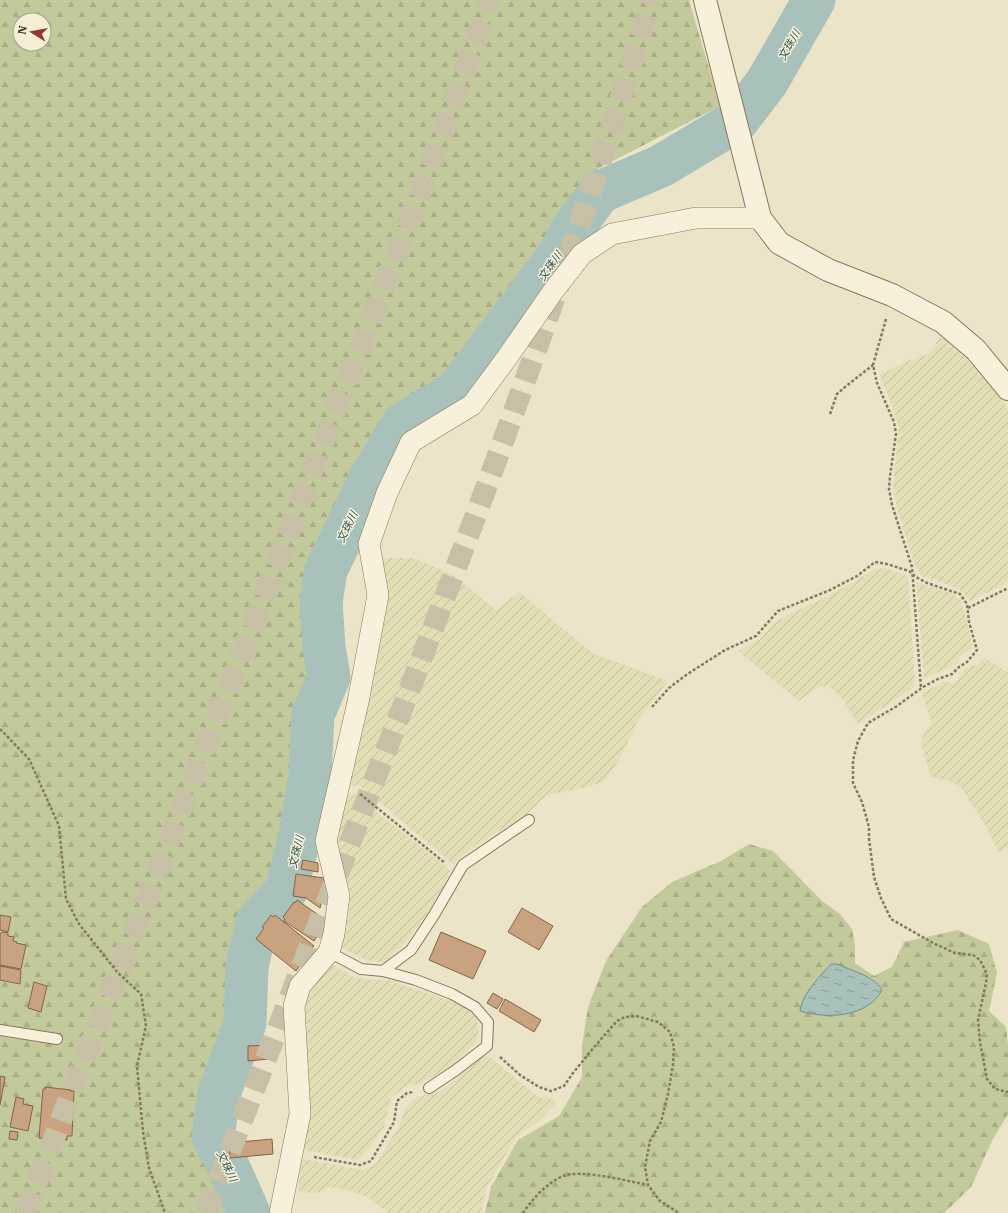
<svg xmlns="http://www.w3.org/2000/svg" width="1008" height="1213" font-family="'IBM Plex Serif','Noto Sans JP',serif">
<defs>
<pattern id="farmland-furrows" width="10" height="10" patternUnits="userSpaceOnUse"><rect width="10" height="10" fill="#e2deb5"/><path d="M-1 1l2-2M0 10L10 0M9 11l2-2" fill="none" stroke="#c3bf9b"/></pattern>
<pattern id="forest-firs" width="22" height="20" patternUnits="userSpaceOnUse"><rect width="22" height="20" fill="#c2ca9c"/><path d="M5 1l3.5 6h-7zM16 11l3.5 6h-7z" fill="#a7ae86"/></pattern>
<pattern id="water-ripples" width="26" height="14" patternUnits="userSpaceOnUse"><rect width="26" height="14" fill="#a8c1bb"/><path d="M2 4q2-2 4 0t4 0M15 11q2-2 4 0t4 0" fill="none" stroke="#8a9d98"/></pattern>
</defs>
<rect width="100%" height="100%" fill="#ece4c8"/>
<!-- farmland -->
<path fill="url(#farmland-furrows)" d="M939 338H944L982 373 1008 408V582L970 601 959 589 936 580 921 576 915 566 897 509 893 485 899 429 894 411 880 375 908 361 931 353Z
M381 558H414L453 575 496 610 520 592 563 629 594 654 668 681 638 720 619 760 603 782 583 788 547 795 525 816 474 846 453 864 359 785 345 786 377 653 388 598Z
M884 568 908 576 915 684 911 689 858 724 842 699 829 685 816 688 799 701 738 651 760 639 773 624 782 618 826 597 875 570Z
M916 582 951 593 961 600 972 643V648L960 656 958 662 952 667 924 678Z
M984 657 1008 673V847L999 852 985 825 962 789 950 781 931 777 922 746V734L932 724 922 693 943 682 954 683 967 667 978 665Z
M354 794 450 870 444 886 422 921 404 943 386 963 366 960 342 948 349 913 350 892 342 871 335 834 342 797Z
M330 963 353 977 372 980H389L462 1005 477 1018 479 1034 473 1046 450 1068 421 1083 405 1087 391 1098 384 1127 359 1160 304 1150 305 1138 303 1004Z
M483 1056 490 1057 538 1097 554 1099 556 1103 539 1121 516 1137 487 1187 481 1213H388L369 1198 351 1191 330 1187 316 1193 299 1192 298 1186 302 1159 364 1170 376 1164 399 1126 407 1105 417 1097 441 1091Z"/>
<!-- forest -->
<path fill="url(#forest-firs)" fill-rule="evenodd" d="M0 0H689L720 106 599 168 505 307 445 383 393 419 348 512 318 564 311 603 323 676 306 709 300 811 292 854 280 889 258 911 253 928 239 1026 215 1096 210 1137 245 1213H0ZM20 20H44V44H20Z
M749 844 773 851 822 901 840 914 852 929 855 945V963L874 976 892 967 904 942 958 930 989 944 997 973 989 1011 1006 1027 1008 1045V1114L992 1141 971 1187 944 1213H485L491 1187 518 1140 559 1116 582 1077V1045L588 1007 606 961 642 907 672 882 721 861Z"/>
<!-- water -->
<path fill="url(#water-ripples)" stroke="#6f8f89" d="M831 964H837C850 970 876 977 882 990 867 1018 827 1019 800 1011 802 994 820 976 831 964Z"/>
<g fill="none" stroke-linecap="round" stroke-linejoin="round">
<!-- river -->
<path stroke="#a8c1bb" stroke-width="43" d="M249 1213 223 1155 213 1137 219 1094 245 1023 247 967 257 922 286 891 300 836 310 775 313 715 329 677 324 647 321 602 326 570 373 473 403 424 456 392 558 256 574 227 600 192 661 166 738 120 767 82 814 0"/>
</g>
<!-- building -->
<path fill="#c9a380" stroke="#856345" d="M303 860 318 863V872L301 869Z
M296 874 324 878V885H326L320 908 306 898 293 896Z
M297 900 327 921 314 941 284 921 285 919 283 917 294 902 295 903Z
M522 908 553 926 539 950 508 932Z
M0 915 11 917 8 932 0 930Z
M271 915 273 917 275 915 314 946 312 948 314 950 309 958 307 956 296 971 256 939 264 928 262 927Z
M2 932 8 933V936L14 937 13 941 17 942 16 943 26 945 21 969 0 965V934Z
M441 932 486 951 473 979 429 960Z
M0 966 21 970 20 984 0 980Z
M34 982 47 986 41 1012 28 1008Z
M493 993 503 999 497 1009 487 1003Z
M505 999 541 1020 534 1032 499 1011Z
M268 1045 269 1059 248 1061V1046Z
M0 1076 5 1077 0 1105Z
M45 1087 71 1090 70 1091H74L72 1136H67V1140L39 1138 43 1089H45Z
M16 1097 24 1099 23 1104 33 1106 28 1131 10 1127Z
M10 1131 18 1132 17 1140 9 1139Z
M272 1139 273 1154 230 1158 229 1143Z"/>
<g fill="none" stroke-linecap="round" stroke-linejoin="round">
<!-- motorway-tunnel -->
<path stroke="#c8c0a6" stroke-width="22" stroke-dasharray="22 11" stroke-linecap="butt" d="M25 1213 432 161 490 0
M206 1213C268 1054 330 894 392 735 486 492 577 249 651 0"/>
<defs>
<path id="service" d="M329 952 361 969 383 971 411 950 434 915 463 865 529 820
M383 971 416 980 452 994 475 1007 488 1022 487 1046 456 1070 429 1088
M0 1030 57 1039"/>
<path id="minor" d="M280 1213 300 1114 294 1006 300 986 329 952 334 934 339 896 326 841 358 702 378 595 369 544 387 493 411 442 472 405 506 359 554 290 582 254 612 234 696 218H760"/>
<path id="tertiary" d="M705 0 760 218 779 243 828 270 892 295 943 322 976 350 1008 389"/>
</defs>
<!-- service casing -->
<use href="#service" stroke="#88775e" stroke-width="12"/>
<!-- minor casing -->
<use href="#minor" stroke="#88775e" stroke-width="22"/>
<!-- tertiary casing -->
<use href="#tertiary" stroke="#88775e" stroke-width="24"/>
<!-- path -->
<path stroke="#88775e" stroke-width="2.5" stroke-dasharray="3 2" stroke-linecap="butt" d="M886 319 873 365 877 383 894 422 896 434 890 476 889 489 892 505 912 567 921 688
M830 414 837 394 845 387 873 365
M968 608 1008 588
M652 707 669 688 686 675 725 650 756 636 778 611 830 590 857 576 875 562 887 564 909 571 916 577 927 583 960 594 967 604 969 622 977 650 967 662 959 667 952 674 938 679 923 687 897 706 868 723 858 741 853 760V783L862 802 869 827V839L874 877 881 898 891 919 933 943 955 953 973 955 980 960 987 974 986 983 978 1020 980 1042 987 1079 995 1089 1008 1092
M0 729 29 759 59 826 66 899 79 924 118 973 141 994 146 1026 137 1066 143 1132 149 1168 165 1213
M360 794 445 863
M500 1057 520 1075 539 1087 551 1091 564 1086 573 1073 595 1046 617 1021 625 1017 636 1016 658 1022 670 1032 674 1047 673 1065 668 1094 661 1122 650 1141 645 1167 648 1185 660 1201 679 1213
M314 1157 360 1165 371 1161 394 1122 397 1101 407 1093 413 1092
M523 1213C532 1199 547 1183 563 1176 580 1169 628 1181 648 1185"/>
<!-- service -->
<use href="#service" stroke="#f7f1db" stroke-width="10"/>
<!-- minor -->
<use href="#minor" stroke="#f7f1db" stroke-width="21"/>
<!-- tertiary -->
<use href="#tertiary" stroke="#f7f1db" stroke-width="22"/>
</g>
<g text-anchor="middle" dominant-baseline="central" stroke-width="3" stroke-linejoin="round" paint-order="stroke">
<!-- water labels -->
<g font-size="11" font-style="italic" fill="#315757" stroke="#f4eed7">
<text transform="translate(789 45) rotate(-60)">文珠川</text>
<text transform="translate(550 266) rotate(-55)">文珠川</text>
<text transform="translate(347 527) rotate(-64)">文珠川</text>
<text transform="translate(296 852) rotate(-76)">文珠川</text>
<text transform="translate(227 1166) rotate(64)">文珠川</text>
</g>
</g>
<!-- north arrow -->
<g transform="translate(32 32) rotate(281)"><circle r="19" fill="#f4eed7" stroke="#a9a18e"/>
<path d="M0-3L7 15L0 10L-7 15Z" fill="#943731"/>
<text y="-6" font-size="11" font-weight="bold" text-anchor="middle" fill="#392e20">N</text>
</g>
</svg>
